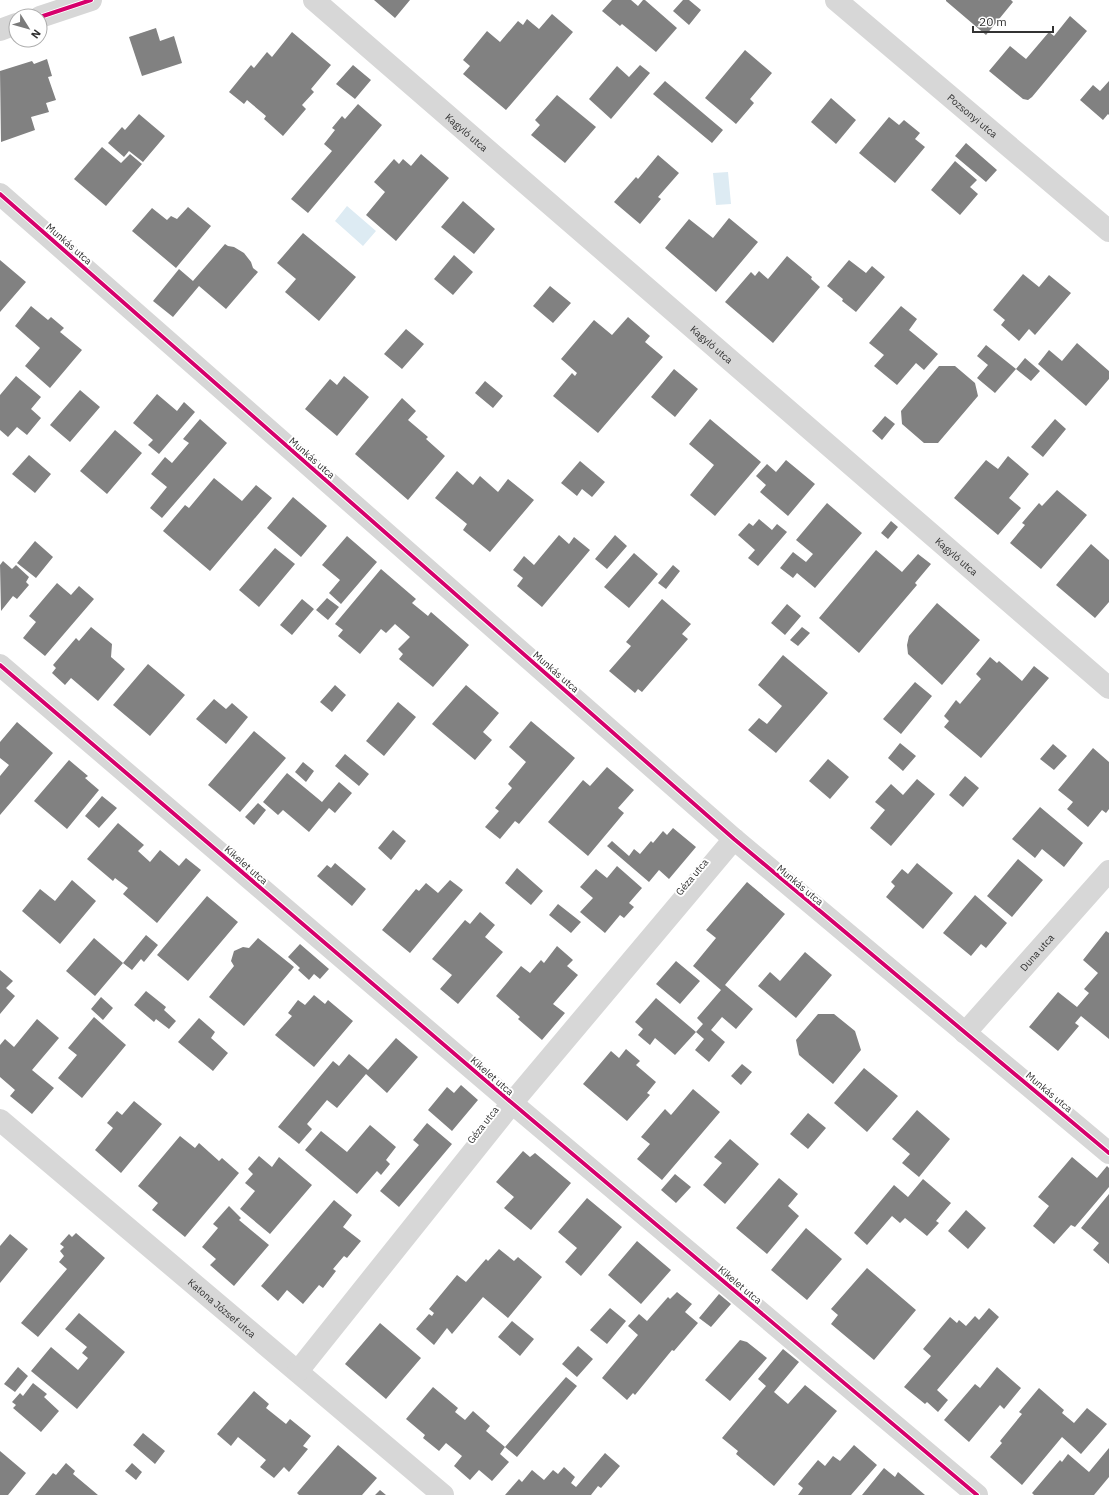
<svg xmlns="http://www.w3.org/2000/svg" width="1109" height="1495" font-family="'IBM Plex Sans',sans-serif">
<rect width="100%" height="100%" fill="#fff"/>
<!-- water -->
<path fill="#ddebf3" d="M728 172 731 204 716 205 713 173Z
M347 206 376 231 363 246 335 221Z"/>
<!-- building -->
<path fill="#818181" d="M374 0H410L395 18Z
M612 0H631L638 6 643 0H645L677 28 656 52 622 24 620 26 602 11Z
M683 0H689L701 10 689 25 673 11Z
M946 0H1011L1013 2 986 35 946 1Z
M552 14 573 32 506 110 463 74 470 66 463 60 487 31 500 42 518 21 523 25 527 19 539 29Z
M1070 16 1087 31 1032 97 1028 100 1023 99 989 71 1010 46 1026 59 1049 32 1054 36Z
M156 28 160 41 174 36 182 63 142 76 129 37Z
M292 32 331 65 311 89 314 92 302 105 306 109 283 136 264 119 266 116 247 100 244 104 229 92 251 65 254 68 267 52 272 57Z
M745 50 772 73 750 99 754 103 736 124 705 98Z
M47 59 52 76 48 77 56 100 46 103 49 112 31 117 35 130 1 142 0 71 32 61 34 64Z
M353 65 371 80 355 99 336 84Z
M640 65 650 73 611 119 589 99 617 66 629 77Z
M665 81 723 130 712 143 653 94Z
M1109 81V115L1108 114 1103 120 1080 100 1093 85 1100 91Z
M557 95 596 127 565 163 531 135 540 125 535 120Z
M831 98 856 120 836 144 811 122Z
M358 104 382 125 308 213 291 199 332 151 324 144 335 130 332 128 342 116 345 119Z
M139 114 165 136 143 162 129 151 124 157 108 143 122 127 125 130Z
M889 117 899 125 904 120 920 133 915 139 925 147 895 183 859 153Z
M966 143 997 170 986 182 955 156Z
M102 147 121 163 130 154 142 164 106 206 74 179Z
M421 154 449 178 396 241 366 215 385 192 374 182 394 159 399 164 403 159 411 166Z
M658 155 679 173 658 197 661 199 640 224 614 202 636 177 638 179Z
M955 161 977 180 970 187 978 194 960 215 931 190Z
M463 201 495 229 474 254 441 227Z
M188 207 211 226 176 268 132 231 152 208 167 220 171 216 177 219Z
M729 218 758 242 716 292 665 248 689 219 713 238Z
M303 233 356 277 319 321 285 292 296 279 277 263Z
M225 244 228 246 234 247 244 253 251 262 253 268 258 272 226 309 199 286 173 317 153 301 179 269 193 281Z
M454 255 473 272 453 295 434 279Z
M787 256 812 277 811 279 820 287 773 343 725 302 751 272 755 276 759 271 768 279Z
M0 260 26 282 0 312Z
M849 260 866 273 872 266 885 277 856 312 842 301 843 299 827 286Z
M1023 274 1039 287 1049 275 1071 293 1035 335 1029 329 1019 341 1001 325 1005 320 993 310Z
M550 286 571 303 553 323 533 306Z
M31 306 48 320 51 317 64 328 60 332 82 350 50 388 25 366 40 348 15 326Z
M901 306 917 319 909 330 938 354 924 370 916 363 897 385 874 366 884 355 869 343Z
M628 317 650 336 645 342 663 357 598 433 553 396 572 373 575 376 577 373 561 359 594 320 612 335Z
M406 329 424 344 402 369 384 354Z
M1077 343 1109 371V379L1086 406 1038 364 1049 350 1062 361Z
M986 345 1016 369 995 393 977 378 988 365 977 356Z
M1025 358 1040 371 1031 381 1016 369Z
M939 366H955L975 383 978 396 938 443H924L902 424 901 411Z
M674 369 698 389 675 417 651 397Z
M16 376 41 397 31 409 41 418 27 435 17 427 8 437 0 430V395Z
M344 376 369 397 337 436 305 409 330 379 337 385Z
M485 381 503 396 493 408 475 393Z
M80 390 100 407 70 442 50 425Z
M157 394 177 411 184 402 195 412 159 454 148 445 153 440 133 423Z
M402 398 416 411 408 420 428 437 426 439 445 456 408 500 355 454Z
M885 416 895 424 882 440 872 431Z
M200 419 227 443 162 518 150 508 167 487 151 474 165 457 172 463 189 443 183 439Z
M710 419 761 462 715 516 690 495 714 465 689 444Z
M1055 419 1066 429 1043 457 1031 447Z
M115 430 142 453 107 494 80 471Z
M29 455 51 474 35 493 12 474Z
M1008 456 1029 474 1009 498 1021 508 998 535 954 498 986 460 998 469Z
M786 460 815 484 788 516 760 492 766 485 756 476 767 464 776 472Z
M580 461 605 482 592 497 582 489 577 496 561 483Z
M457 471 473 485 480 476 498 492 508 479 534 500 490 552 463 530 467 524 435 498Z
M214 478 242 501 256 485 272 498 210 571 163 531 185 505 189 508Z
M1057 490 1087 515 1041 569 1010 543 1025 525 1022 523 1039 503 1042 506Z
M293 497 327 526 301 557 267 528Z
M827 503 862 533 815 588 797 573 793 578 780 568 793 552 806 562 813 554 796 540Z
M759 519 772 530 777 524 787 532 758 566 748 558 755 550 738 535 749 523 753 526Z
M891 521 898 527 888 539 881 533Z
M559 535 569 544 574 537 590 550 542 607 517 586 523 578 513 570 524 556 534 565Z
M615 535 627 546 607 569 595 559Z
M347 536 377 562 341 604 329 593 340 580 322 565Z
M35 541 53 557 36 578 17 563Z
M1091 544 1109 560V602L1095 618 1056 585Z
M275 548 295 564 259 607 239 590Z
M876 550 902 572 918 554 931 564 915 583 917 585 859 653 819 618Z
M634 553 658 574 629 608 604 587Z
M3 561 12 569 16 565 29 577 26 582 29 585 17 599 13 596 1 611 0 565Z
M673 565 680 571 666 589 658 583Z
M381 569 416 599 412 603 428 616 431 612 469 645 433 687 399 659 403 654 398 649 410 637 395 624 386 633 381 629 360 654 338 636 343 630 335 624Z
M57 583 71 595 79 586 94 599 45 656 23 638 36 622 29 616Z
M327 598 339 607 328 620 316 610Z
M302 599 314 609 292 635 280 625Z
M662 599 691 624 682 634 688 639 642 692 638 689 635 693 609 671 631 646 626 642Z
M937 603 980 640 942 685 908 654 907 645 909 636Z
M787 604 801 616 785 635 771 623Z
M91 627 112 644 111 657 125 669 98 701 71 678 65 685 52 673 56 668 53 665 76 638 79 641Z
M802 627 810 633 798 646 790 640Z
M783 655 828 693 776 753 748 730 759 718 767 724 782 706 758 685Z
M990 657 997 663 999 661 1022 681 1034 666 1049 678 981 758 944 727 949 721 944 716 956 700 960 704 981 679 976 674Z
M148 664 185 695 150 736 113 705Z
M915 682 932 696 901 734 883 719Z
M335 685 346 695 332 712 320 702Z
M466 685 499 713 483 732 492 740 475 760 432 724Z
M214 699 226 709 232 703 248 717 226 744 196 719Z
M398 702 416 717 384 756 366 741Z
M531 721 575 758 519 824 515 821 500 839 485 827 499 811 495 808 512 788 508 784 526 762 509 747Z
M17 722 53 753 0 815V776L9 765 0 758V742Z
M254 731 286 758 240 812 208 785Z
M900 743 916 756 903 771 888 758Z
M1053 744 1067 756 1054 770 1040 759Z
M1093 748 1109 762V809L1106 813 1102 810 1088 827 1067 809 1073 802 1058 790Z
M345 754 369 774 359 786 335 766Z
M828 759 849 777 830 799 809 781Z
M69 760 88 776 85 778 99 790 67 829 34 801Z
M303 762 314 771 306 782 295 772Z
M607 767 634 790 618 808 624 813 588 856 548 822 583 780 590 786Z
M287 773 322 802 339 782 352 793 335 813 329 808 309 832 283 810 278 815 263 802Z
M965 776 979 788 963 807 949 795Z
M917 779 935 794 891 846 870 828 885 810 875 802 891 784 903 795Z
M102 796 117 808 99 828 85 816Z
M258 803 266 810 254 825 245 817Z
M1040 807 1083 843 1064 867 1042 849 1035 858 1012 839Z
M118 823 144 845 138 851 150 862 160 850 179 866 186 858 201 870 157 923 123 894 128 888 115 878 113 881 87 859Z
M673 828 696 847 669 879 659 870 649 882 607 846 612 841 629 856 634 849 640 854 651 841 653 843 663 831 667 835Z
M393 830 406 841 391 860 378 848Z
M1018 859 1043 880 1012 917 987 896Z
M335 863 366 889 352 906 317 876 327 865 331 868Z
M917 863 953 893 923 929 886 897 895 886 891 882 902 869 908 874Z
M617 866 642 888 629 903 634 907 624 918 620 915 605 933 580 912 593 898 580 887 596 869 607 878Z
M517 868 543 891 531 905 505 883Z
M72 880 96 901 60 944 22 911 40 889 55 901Z
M450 880 463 890 410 953 382 930 416 889 419 891 426 883 438 893Z
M747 882 785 914 725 985 753 1009 736 1029 722 1017 711 1030 725 1042 709 1062 695 1050 704 1039 696 1032 703 1024 697 1018 721 990 693 966 716 938 706 930Z
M975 895 1007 923 986 948 981 944 971 956 943 933Z
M207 896 238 922 188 981 157 955Z
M558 904 581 922 571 933 549 915Z
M480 912 495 925 485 937 503 952 458 1004 440 989 452 975 432 959 465 920 470 924Z
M1106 931 1109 933V1039L1081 1016 1075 1023 1079 1026 1058 1051 1029 1027 1058 992 1077 1007 1089 993 1084 989 1098 973 1083 960Z
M146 935 158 945 144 962 141 959 132 970 123 963Z
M94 938 123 963 95 996 66 971Z
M258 938 294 967 244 1026 209 997 234 966 231 961 234 951 243 947 249 948Z
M300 944 329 969 320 979 314 974 309 980 298 970 300 968 288 957Z
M557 946 573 960 567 966 578 975 553 1004 565 1013 542 1040 518 1019 520 1017 496 996 521 966 530 973 541 960 544 963Z
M805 952 832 975 796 1018 758 986 770 972 780 981Z
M676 961 700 981 680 1004 656 984Z
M0 970 13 981 6 988 15 996 0 1014Z
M146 991 166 1007 164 1010 176 1021 169 1029 156 1019 154 1022 134 1005Z
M314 995 325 1004 328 1000 353 1021 314 1067 275 1035 292 1016 288 1013 298 1000 305 1005Z
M101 997 113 1008 103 1020 91 1009Z
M656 998 696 1032 675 1055 655 1038 650 1045 638 1035 643 1029 635 1022Z
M818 1014H834L855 1031 861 1050 833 1084 799 1055 796 1040Z
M94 1017 126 1045 82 1098 58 1078 77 1055 68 1048Z
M199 1018 215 1032 211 1038 228 1053 213 1071 178 1042Z
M37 1019 59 1038 32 1070 54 1088 32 1114 10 1096 15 1090 0 1077V1045L5 1039 14 1047Z
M396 1038 418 1057 387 1093 366 1074 337 1108 327 1100 307 1124 312 1129 299 1144 278 1127 333 1061 339 1066 349 1054 368 1070Z
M626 1049 640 1061 636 1065 656 1082 647 1093 650 1095 627 1121 583 1084 611 1051 619 1058Z
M742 1064 752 1072 741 1085 731 1076Z
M864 1068 898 1096 867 1132 834 1103Z
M461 1085 478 1100 452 1131 428 1110 447 1087 454 1093Z
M693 1089 720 1112 662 1180 637 1159 650 1144 641 1137 665 1109 671 1115Z
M134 1101 162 1124 121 1173 95 1150 113 1128 107 1123 117 1111 122 1115Z
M917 1110 950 1139 919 1177 902 1163 910 1154 892 1139Z
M808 1113 826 1128 808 1149 790 1134Z
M427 1123 452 1144 399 1207 380 1191 419 1145 413 1140Z
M370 1125 396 1147 386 1160 390 1164 381 1175 377 1171 357 1194 305 1150 321 1131 347 1152Z
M180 1136 195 1148 199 1143 219 1161 222 1158 239 1173 185 1237 152 1210 158 1203 138 1186Z
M730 1139 759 1164 725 1204 703 1185 722 1163 714 1157Z
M523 1151 530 1157 535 1153 571 1183 531 1230 504 1208 514 1197 496 1182Z
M259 1156 272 1167 279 1157 312 1185 270 1234 240 1209 255 1191 245 1183 253 1174 248 1169Z
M1072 1157 1097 1178 1107 1166 1109 1168V1187L1075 1227 1071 1225 1054 1244 1033 1226 1049 1206 1038 1197Z
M675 1174 691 1187 676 1203 661 1190Z
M779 1178 798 1194 788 1206 799 1216 767 1254 736 1228Z
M923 1179 951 1203 936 1221 939 1223 927 1236 905 1218 900 1223 892 1216 867 1245 854 1233 894 1185 908 1197Z
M1109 1194V1264L1093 1250 1099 1243 1081 1228Z
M587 1198 622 1227 581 1276 565 1262 577 1248 558 1232Z
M334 1200 352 1215 343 1227 361 1241 347 1258 344 1256 333 1269 336 1271 323 1288 319 1285 303 1304 287 1290 278 1301 261 1286Z
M229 1206 241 1218 239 1220 269 1245 234 1286 210 1265 216 1259 202 1247 218 1228 213 1224Z
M966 1210 986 1228 968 1249 948 1231Z
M806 1228 842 1259 807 1300 771 1270Z
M76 1233 105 1258 38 1337 21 1323 67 1269 59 1262 64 1256 60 1251 64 1247 60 1244 69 1234 72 1237Z
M10 1234 28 1249 0 1283V1246Z
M637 1241 671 1270 641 1304 608 1275Z
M499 1249 514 1261 518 1257 542 1277 508 1318 483 1297 452 1334 447 1328 434 1345 416 1329 429 1314 432 1316 434 1313 429 1309 457 1275 466 1282 486 1259 488 1261Z
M867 1268 916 1310 874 1360 831 1324 838 1315 831 1309Z
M677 1292 692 1304 685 1312 698 1323 674 1351 672 1350 635 1395 633 1393 627 1400 602 1378 638 1335 628 1326 639 1314 647 1321 668 1297 670 1299Z
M719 1294 731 1304 711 1327 699 1318Z
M610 1308 626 1321 607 1344 590 1330Z
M989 1308 999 1317 937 1390 948 1400 938 1412 927 1402 925 1404 904 1387 931 1356 923 1349 950 1317 957 1323 959 1320 966 1326 975 1316 979 1320Z
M79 1313 125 1352 77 1409 31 1371 51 1347 78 1370 88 1358 82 1353 87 1347 65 1329Z
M512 1321 534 1339 520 1356 498 1337Z
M380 1323 421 1358 386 1399 345 1364Z
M740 1340 747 1342 767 1358 730 1401 705 1380Z
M578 1346 593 1359 577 1377 562 1364Z
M783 1349 799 1362 774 1392 788 1404 805 1385 837 1411 774 1486 736 1454 738 1451 722 1438 766 1386 758 1379Z
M18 1367 28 1376 15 1392 4 1384Z
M997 1367 1021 1388 1004 1409 1000 1405 969 1442 944 1420 975 1384 980 1388Z
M566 1377 577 1386 517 1457 505 1447Z
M33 1383 47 1394 44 1397 59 1411 41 1432 13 1408 16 1405 12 1402 20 1393 23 1396Z
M433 1387 458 1408 455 1412 465 1420 473 1411 490 1426 486 1431 505 1447 500 1454 509 1462 492 1481 479 1470 470 1480 454 1466 462 1456 446 1443 439 1451 423 1438 425 1435 406 1419Z
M1039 1388 1064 1410 1062 1413 1074 1423 1087 1408 1107 1424 1081 1454 1062 1437 1022 1485 990 1457 1002 1443 1000 1441 1022 1414 1019 1412Z
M254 1391 269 1404 266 1408 286 1424 290 1419 311 1436 303 1446 308 1449 289 1472 284 1467 274 1478 260 1467 266 1460 238 1437 231 1446 217 1434Z
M143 1433 165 1451 155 1464 133 1445Z
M338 1445 377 1478 362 1495H299L297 1493Z
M854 1445 877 1465 851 1495H798L803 1488 798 1484 818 1460 825 1466 833 1456 840 1461Z
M1109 1448V1477L1094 1495H1034L1032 1493 1060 1460 1062 1462 1068 1454 1089 1472Z
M0 1451 26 1473 8 1495H0Z
M605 1453 620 1466 601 1488 598 1486 591 1495H505L519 1479 522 1482 532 1470 544 1480 553 1470 558 1474 564 1467 575 1477 571 1483 576 1487Z
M66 1463 75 1471 73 1474 98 1495H35L53 1473 56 1475Z
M132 1463 142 1472 136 1480 125 1471Z
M884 1468 895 1477 898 1472 925 1495H862Z
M380 1490 386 1495H375Z"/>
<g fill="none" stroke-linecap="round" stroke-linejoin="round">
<!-- street -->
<g stroke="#d7d7d7" stroke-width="22">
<path id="s1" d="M314 0 1109 688"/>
<path id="s2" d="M836 0 1109 231"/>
<path d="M40 17 91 0"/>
<path d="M0 30 16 24"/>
<path d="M0 194 734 839 1109 1153"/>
<path d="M0 665 512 1103 977 1495"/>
<path id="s3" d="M965 1033 1109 871"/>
<path id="s4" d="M0 1120 443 1495"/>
<path d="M298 1371 512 1103 734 839"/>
</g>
<defs>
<path id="cycleway" d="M40 17 91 0
M0 194 734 839 1109 1153
M0 665 512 1103 977 1495"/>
</defs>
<!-- cycleway casing -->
<use href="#cycleway" stroke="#fff" stroke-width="6"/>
<!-- cycleway -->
<use href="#cycleway" stroke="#d6006c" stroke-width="4"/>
</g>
<g text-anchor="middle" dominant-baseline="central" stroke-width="4" stroke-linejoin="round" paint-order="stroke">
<!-- street labels -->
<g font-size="10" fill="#333" stroke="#fff">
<text stroke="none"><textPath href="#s2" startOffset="179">Pozsonyi utca</textPath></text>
<text stroke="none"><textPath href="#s1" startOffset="202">Kagyló utca</textPath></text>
<text transform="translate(69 244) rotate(41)">Munkás utca</text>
<text stroke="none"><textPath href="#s1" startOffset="526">Kagyló utca</textPath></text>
<text transform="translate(312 458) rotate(41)">Munkás utca</text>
<text stroke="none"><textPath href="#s1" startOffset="850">Kagyló utca</textPath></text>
<text transform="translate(556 672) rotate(41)">Munkás utca</text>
<text transform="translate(246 865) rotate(41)">Kikelet utca</text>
<text transform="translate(692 877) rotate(-50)">Géza utca</text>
<text transform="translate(800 885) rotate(40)">Munkás utca</text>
<text stroke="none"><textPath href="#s3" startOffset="108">Duna utca</textPath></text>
<text transform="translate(492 1076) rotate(41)">Kikelet utca</text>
<text transform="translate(1049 1092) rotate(40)">Munkás utca</text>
<text transform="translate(483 1125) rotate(-52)">Géza utca</text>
<text transform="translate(740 1285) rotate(40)">Kikelet utca</text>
<text stroke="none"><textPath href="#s4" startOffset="291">Katona József utca</textPath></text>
</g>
</g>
<!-- north arrow -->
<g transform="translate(28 28) rotate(127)"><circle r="19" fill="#ffffff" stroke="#adadad"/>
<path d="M0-3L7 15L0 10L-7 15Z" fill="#7a7a7a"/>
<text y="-6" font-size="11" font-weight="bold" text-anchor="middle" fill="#333333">N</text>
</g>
<!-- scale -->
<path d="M973 26v6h80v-6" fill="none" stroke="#333333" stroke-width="2"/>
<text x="979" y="26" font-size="12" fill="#333333" stroke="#ffffff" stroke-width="3" paint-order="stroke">20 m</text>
</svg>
